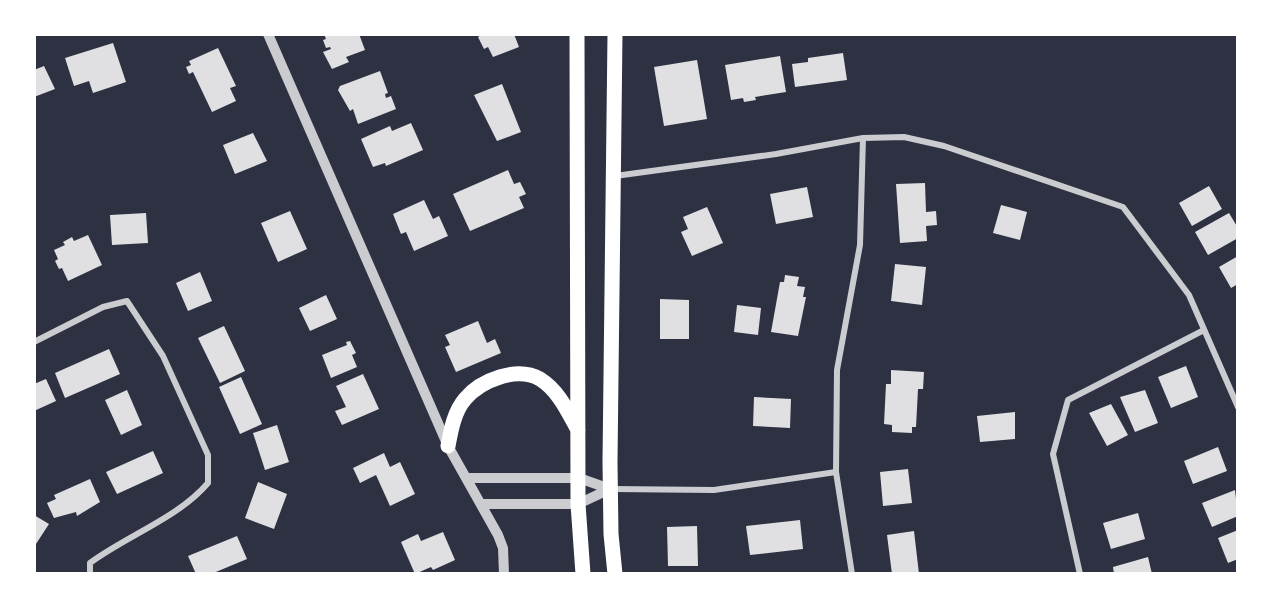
<svg xmlns="http://www.w3.org/2000/svg" width="1272" height="608" font-family="Roboto,sans-serif">
<rect width="100%" height="100%" fill="#2d3142"/>
<!-- building -->
<path fill="#e0e0e3" d="M324 34H359L365 50 346 57 349 62 332 69 323 52 331 49 330 47 326 48 323 40 326 39Z
M483 34H514L519 47 493 57 488 47 484 49 478 37Z
M113 43 126 82 93 93 89 81 74 86 65 58Z
M218 48 236 86 230 88 236 101 212 112 193 72 189 74 186 67 191 65 189 61Z
M843 53 847 80 795 87 792 64 808 62V58Z
M780 56 786 92 755 97 756 100 744 102 743 98 731 100 725 65Z
M697 60 707 119 664 126 654 67Z
M44 66 55 89 34 97V70Z
M380 71 388 93 385 94 386 98 391 96 396 109 358 124 353 109 350 111 338 90 340 86Z
M502 84 521 132 497 141 474 95Z
M411 123 423 150 386 166 385 163 373 167 361 139 390 126 392 131Z
M253 133 267 161 235 174 223 145Z
M508 170 514 184 520 182 526 194 519 197 524 208 470 231 453 194Z
M925 183 926 212 936 211 937 225 926 226 927 241 900 243 896 184Z
M1209 186 1222 209 1192 226 1179 203Z
M807 187 813 217 776 224 770 194Z
M424 200 433 219 439 216 448 236 414 251 406 232 401 234 393 214Z
M1001 205 1027 212 1020 240 993 233Z
M707 207 723 243 692 256 681 232 688 229 683 217Z
M290 211 307 249 278 262 261 223Z
M146 213 148 243 112 245 110 215Z
M1229 213 1238 228V238L1208 255 1195 232Z
M88 235 102 265 68 281 62 268 59 269 55 261 58 259 54 250 65 245 63 242 72 237 74 241Z
M1238 256V284L1231 288 1219 267Z
M895 264 926 267 922 305 891 301Z
M200 272 212 301 188 311 176 283Z
M785 275 799 277 797 286 805 287 803 297H806L798 336 771 332 780 282H784Z
M326 295 337 319 310 331 299 308Z
M660 299 689 300V339H660Z
M737 305 761 308 758 335 734 332Z
M478 321 487 343 495 339 501 353 456 372 445 347 450 345 445 335Z
M224 326 245 371 220 383 198 338Z
M350 341 356 353 352 355 357 367 331 378 322 355 347 345 346 342Z
M109 349 120 374 65 398 55 373Z
M1186 366 1198 397 1171 408 1158 377Z
M891 370 924 372 923 389H918L916 427H912V433L892 432V425L884 424 886 384H891Z
M363 374 379 409 342 425 335 411 346 407 336 386Z
M241 377 262 424 240 434 219 387Z
M46 379 56 401 34 411V384Z
M127 390 142 425 121 435 105 400Z
M1145 390 1158 423 1135 432 1120 397Z
M754 397 791 399 790 428 753 426Z
M1111 404 1128 435 1107 446 1089 413Z
M1015 412V439L980 442 977 416Z
M277 425 289 462 265 470 253 433Z
M1218 447 1227 471 1193 484 1184 461Z
M153 451 163 473 117 494 106 472Z
M384 453 390 467 400 462 415 494 390 506 376 475 360 483 353 468Z
M908 469 912 503 883 506 880 472Z
M90 479 100 502 77 516 76 512 54 518 47 503 56 499 54 495Z
M258 482 287 494 274 529 245 518Z
M1235 490 1238 516 1212 527 1202 503Z
M1138 513 1145 539 1111 549 1103 523Z
M34 515 49 524 34 547Z
M800 520 803 549 750 555 746 526Z
M697 526 698 566H668L667 527Z
M1238 530V559L1228 563 1218 538Z
M914 531 919 574H892L887 535Z
M443 532 455 560 433 570 431 567 415 574 401 542 418 534 421 541Z
M237 536 247 559 211 574H196L188 556Z
M1148 557 1152 574H1114L1113 567Z"/>
<g fill="none" stroke-linecap="round" stroke-linejoin="round">
<!-- minor -->
<path stroke="#caccd0" stroke-width="6" d="M615 176 776 154 863 138 904 137 944 146 1123 207 1189 295 1238 407
M34 342 103 307 127 301 163 356 208 455V483C178 518 128 535 90 563V574
M611 489 714 490 836 472
M852 574 836 472 837 370 860 245 863 138
M1080 574 1053 454 1068 400 1204 330"/>
<!-- tertiary -->
<path stroke="#caccd0" stroke-width="10" d="M268 34 448 446 498 535 503 548 504 574
M466 478H579L610 489
M481 504H578L610 489"/>
<!-- primary -->
<path stroke="#fff" stroke-width="15" d="M577 34 578 504 583 574
M448 446C451 430 454 412 465 399 481 380 517 366 540 379 559 391 568 412 578 430
M615 574 611 534 610 462 615 34"/>
</g>
<!-- border -->
<rect width="1272" height="608" fill="none" stroke="#ffffff" stroke-width="72"/>
</svg>
